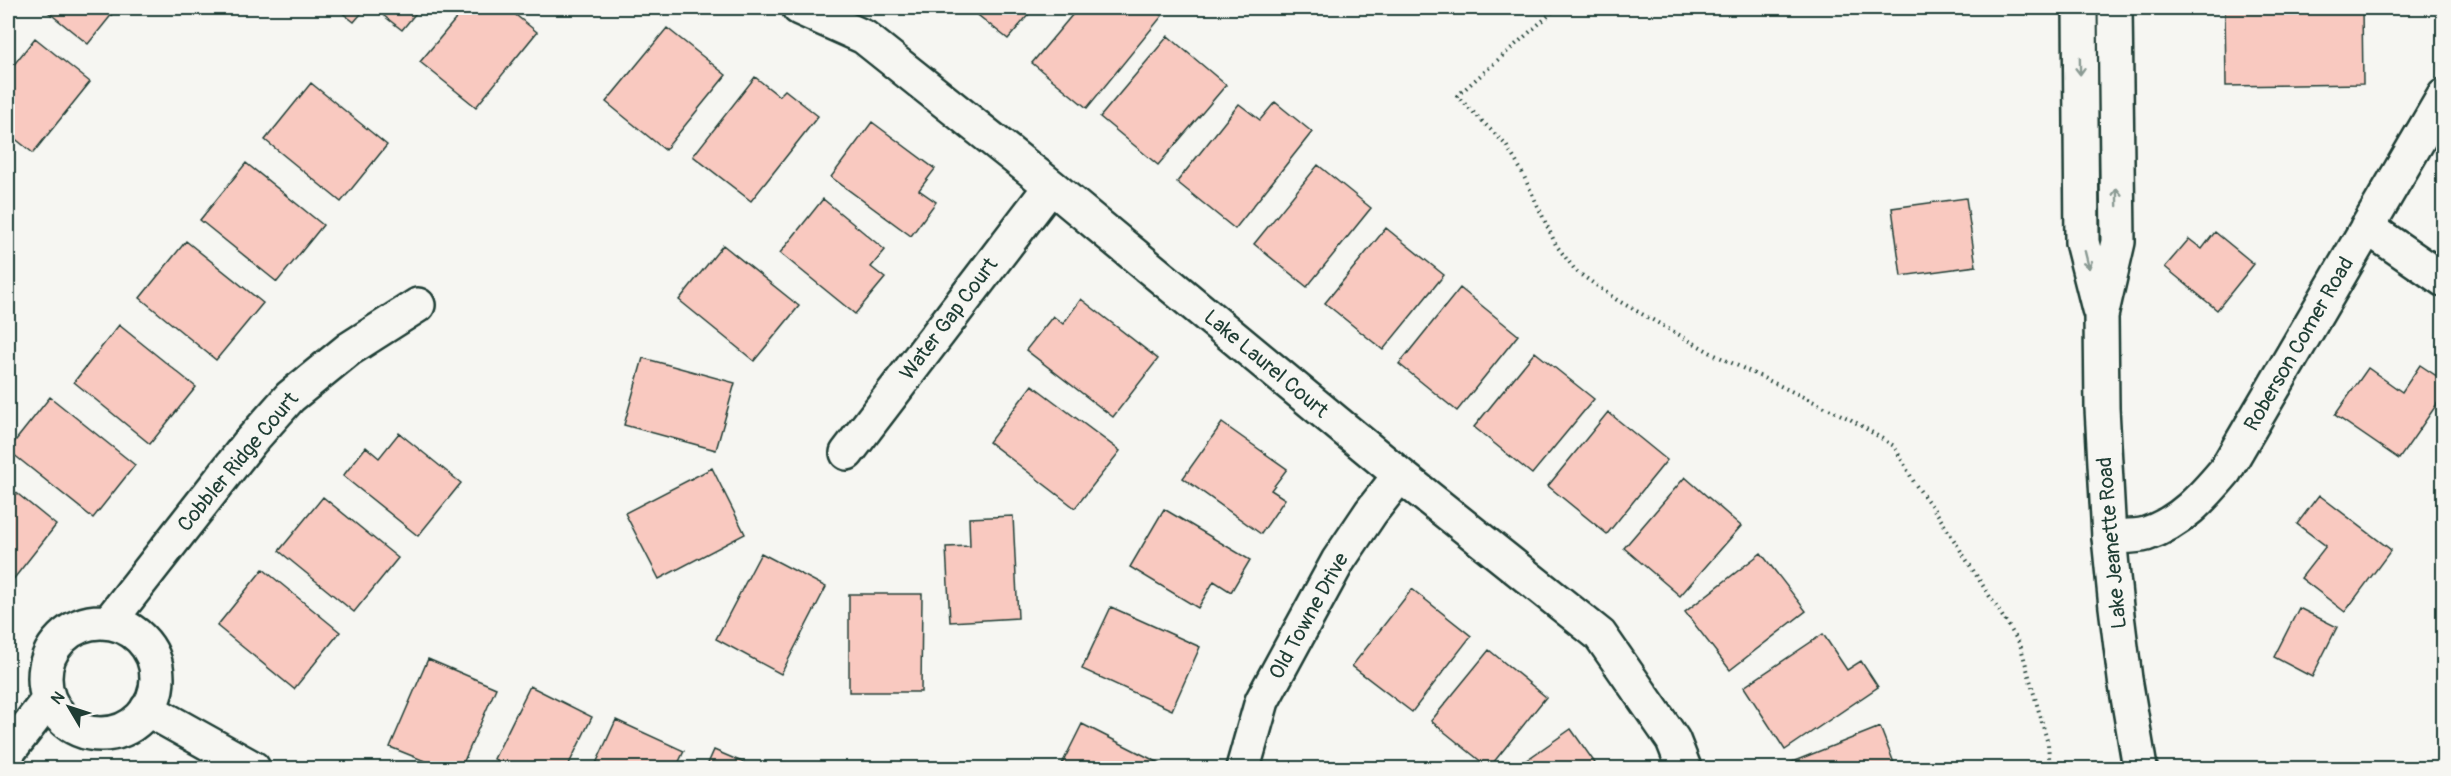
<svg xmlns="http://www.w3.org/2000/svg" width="2451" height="776" font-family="Pangolin,sans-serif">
<rect width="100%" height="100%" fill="#f6f6f2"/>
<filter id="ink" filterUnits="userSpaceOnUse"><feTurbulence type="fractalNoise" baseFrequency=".0167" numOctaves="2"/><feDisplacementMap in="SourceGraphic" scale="12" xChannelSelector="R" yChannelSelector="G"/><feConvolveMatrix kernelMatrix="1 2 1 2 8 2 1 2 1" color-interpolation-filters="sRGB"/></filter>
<g filter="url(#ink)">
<!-- building -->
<path fill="#f9c9c0" stroke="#1f3d34" stroke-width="1.5" d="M43 8H117L88 44Z
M336 8H366L354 22Z
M374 8H420L402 30Z
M465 8H507L537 32 476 107 420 62Z
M969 8H1034L1008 39Z
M1078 8H1151L1162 16 1087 108 1032 63Z
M2225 8H2362L2363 84 2226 86Z
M667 28 726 75 665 150 606 102Z
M1168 36 1226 85 1158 165 1100 117Z
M35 38 90 82 33 153 8 133V72Z
M755 77 779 96 785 90 818 116 751 201 693 156Z
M311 83 387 145 341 202 265 140Z
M1275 102 1312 132 1235 229 1177 182 1239 104 1260 120Z
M872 122 935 169 919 190 936 202 911 236 831 177Z
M246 163 323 225 277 282 200 220Z
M1318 165 1371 208 1307 287 1254 244Z
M1966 198 1976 266 1901 276 1892 208Z
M823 199 885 250 871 267 885 278 855 314 780 253Z
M1386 228 1444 275 1383 350 1325 303Z
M2215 232 2254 264 2217 310 2165 267 2189 239 2202 249Z
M186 241 263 303 216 360 140 298Z
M723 245 799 306 754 361 679 300Z
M1460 288 1518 335 1457 411 1399 364Z
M1081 299 1158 359 1113 417 1026 350 1053 316 1063 324Z
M119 325 196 387 150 444 74 382Z
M1535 352 1594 399 1532 474 1474 427Z
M643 358 735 383 716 450 624 425Z
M2420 365 2444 381V394L2399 459 2335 415 2368 368 2402 392Z
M1032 385 1120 451 1075 508 989 442Z
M50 397 135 465 93 518 8 450Z
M1608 412 1667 460 1607 534 1548 486Z
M1222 423 1287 469 1271 490 1285 499 1261 534 1183 478Z
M399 433 461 483 418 536 343 476 366 447 379 458Z
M712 468 745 534 659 579 625 513Z
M1685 477 1741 526 1680 596 1624 548Z
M8 486 56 525 12 581 8 578Z
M2319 495 2391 550 2345 612 2301 578 2326 546 2297 524Z
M323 497 398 558 354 612 279 551Z
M1164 509 1250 560 1231 592 1214 581 1198 608 1130 567Z
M1013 516 1018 618 950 622 946 547 970 546 969 518Z
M761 553 826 587 781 674 716 639Z
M1761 553 1806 611 1730 670 1685 612Z
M263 569 340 632 294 689 217 626Z
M1412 589 1471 636 1412 712 1352 666Z
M849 594H922L921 692H849Z
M1111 607 1200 647 1172 710 1082 669Z
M2299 608 2337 627 2312 677 2274 657Z
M1823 634 1847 670 1861 661 1878 687 1785 750 1744 687Z
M1489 650 1546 697 1489 768 1431 721Z
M428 659 496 688 461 768H442L390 747Z
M530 686 592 717 567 768H514L494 759Z
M616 720 684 751 676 768H594Z
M1082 724 1163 765 1162 768H1060Z
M1880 727 1896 768H1788L1787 764Z
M1571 729 1595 763 1588 768H1515Z
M714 750 756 768H706Z"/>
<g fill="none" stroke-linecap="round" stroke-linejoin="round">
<defs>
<path id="street" d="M799 8 864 37 1051 186 1400 475 1600 635 1673 740 1684 768
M2367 227 2444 280
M847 453 1051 186
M2109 537C2120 536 2135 537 2146 534 2180 523 2203 497 2225 471L2444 96
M45 678a56 56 0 1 1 112 0a56 56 0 1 1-112 0Z
M109 622 250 442 290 397 349 349 418 305
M147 709 253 768
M8 752 49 699
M1243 768 1262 701 1338 561 1371 512 1400 475"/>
<path id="secondary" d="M2080 8 2082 242 2099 309
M2115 8 2118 242 2101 316 2102 408 2109 537 2116 607 2125 679 2140 768"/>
</defs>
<!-- street casing -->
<use href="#street" stroke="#1f3d34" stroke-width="38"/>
<!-- secondary casing -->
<use href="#secondary" stroke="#1f3d34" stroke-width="38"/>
<!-- path -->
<path stroke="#1f3d34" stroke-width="4" stroke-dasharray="1.5 4.5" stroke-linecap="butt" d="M1557 8 1457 96 1506 145 1521 170 1556 245 1576 271 1617 300 1715 355 1850 419 1894 446 1915 484 1938 515 2020 644 2048 744 2050 768"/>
<!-- street -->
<use href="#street" stroke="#f6f6f2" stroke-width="33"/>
<!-- secondary -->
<use href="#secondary" stroke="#f6f6f2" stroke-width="33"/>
</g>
<!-- one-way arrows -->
<defs><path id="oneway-shaft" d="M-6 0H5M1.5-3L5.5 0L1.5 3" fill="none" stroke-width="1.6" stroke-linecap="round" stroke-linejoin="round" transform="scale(1.5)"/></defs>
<g stroke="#8a9a93">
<use href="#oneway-shaft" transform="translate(2080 66) rotate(89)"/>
<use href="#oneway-shaft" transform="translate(2117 197) rotate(-91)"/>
<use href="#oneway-shaft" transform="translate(2087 260) rotate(76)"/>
</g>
</g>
<g text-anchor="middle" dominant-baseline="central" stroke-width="4.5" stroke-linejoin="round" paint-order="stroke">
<!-- street labels -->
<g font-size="21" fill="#1f3d34" stroke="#f6f6f2">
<text transform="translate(949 319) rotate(-53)">Water Gap Court</text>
<text transform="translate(2299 344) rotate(-60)">Roberson Comer Road</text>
<text transform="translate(1266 364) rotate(40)">Lake Laurel Court</text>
<text transform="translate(238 462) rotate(-50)">Cobbler Ridge Court</text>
<text transform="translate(2112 543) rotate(-95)">Lake Jeanette Road</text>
<text transform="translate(1309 616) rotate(-61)">Old Towne Drive</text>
</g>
</g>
<!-- margin -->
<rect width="2451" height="776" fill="none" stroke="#f6f6f2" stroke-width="30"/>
<rect x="15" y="15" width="2421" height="746" fill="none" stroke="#1f3d34" stroke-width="2" filter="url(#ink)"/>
<!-- north arrow -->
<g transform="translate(69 707) rotate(309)" stroke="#f6f6f2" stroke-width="4.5" paint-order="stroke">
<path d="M0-4.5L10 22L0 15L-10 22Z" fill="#1f3d34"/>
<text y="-9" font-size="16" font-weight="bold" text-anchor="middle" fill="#1f3d34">N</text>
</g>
</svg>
